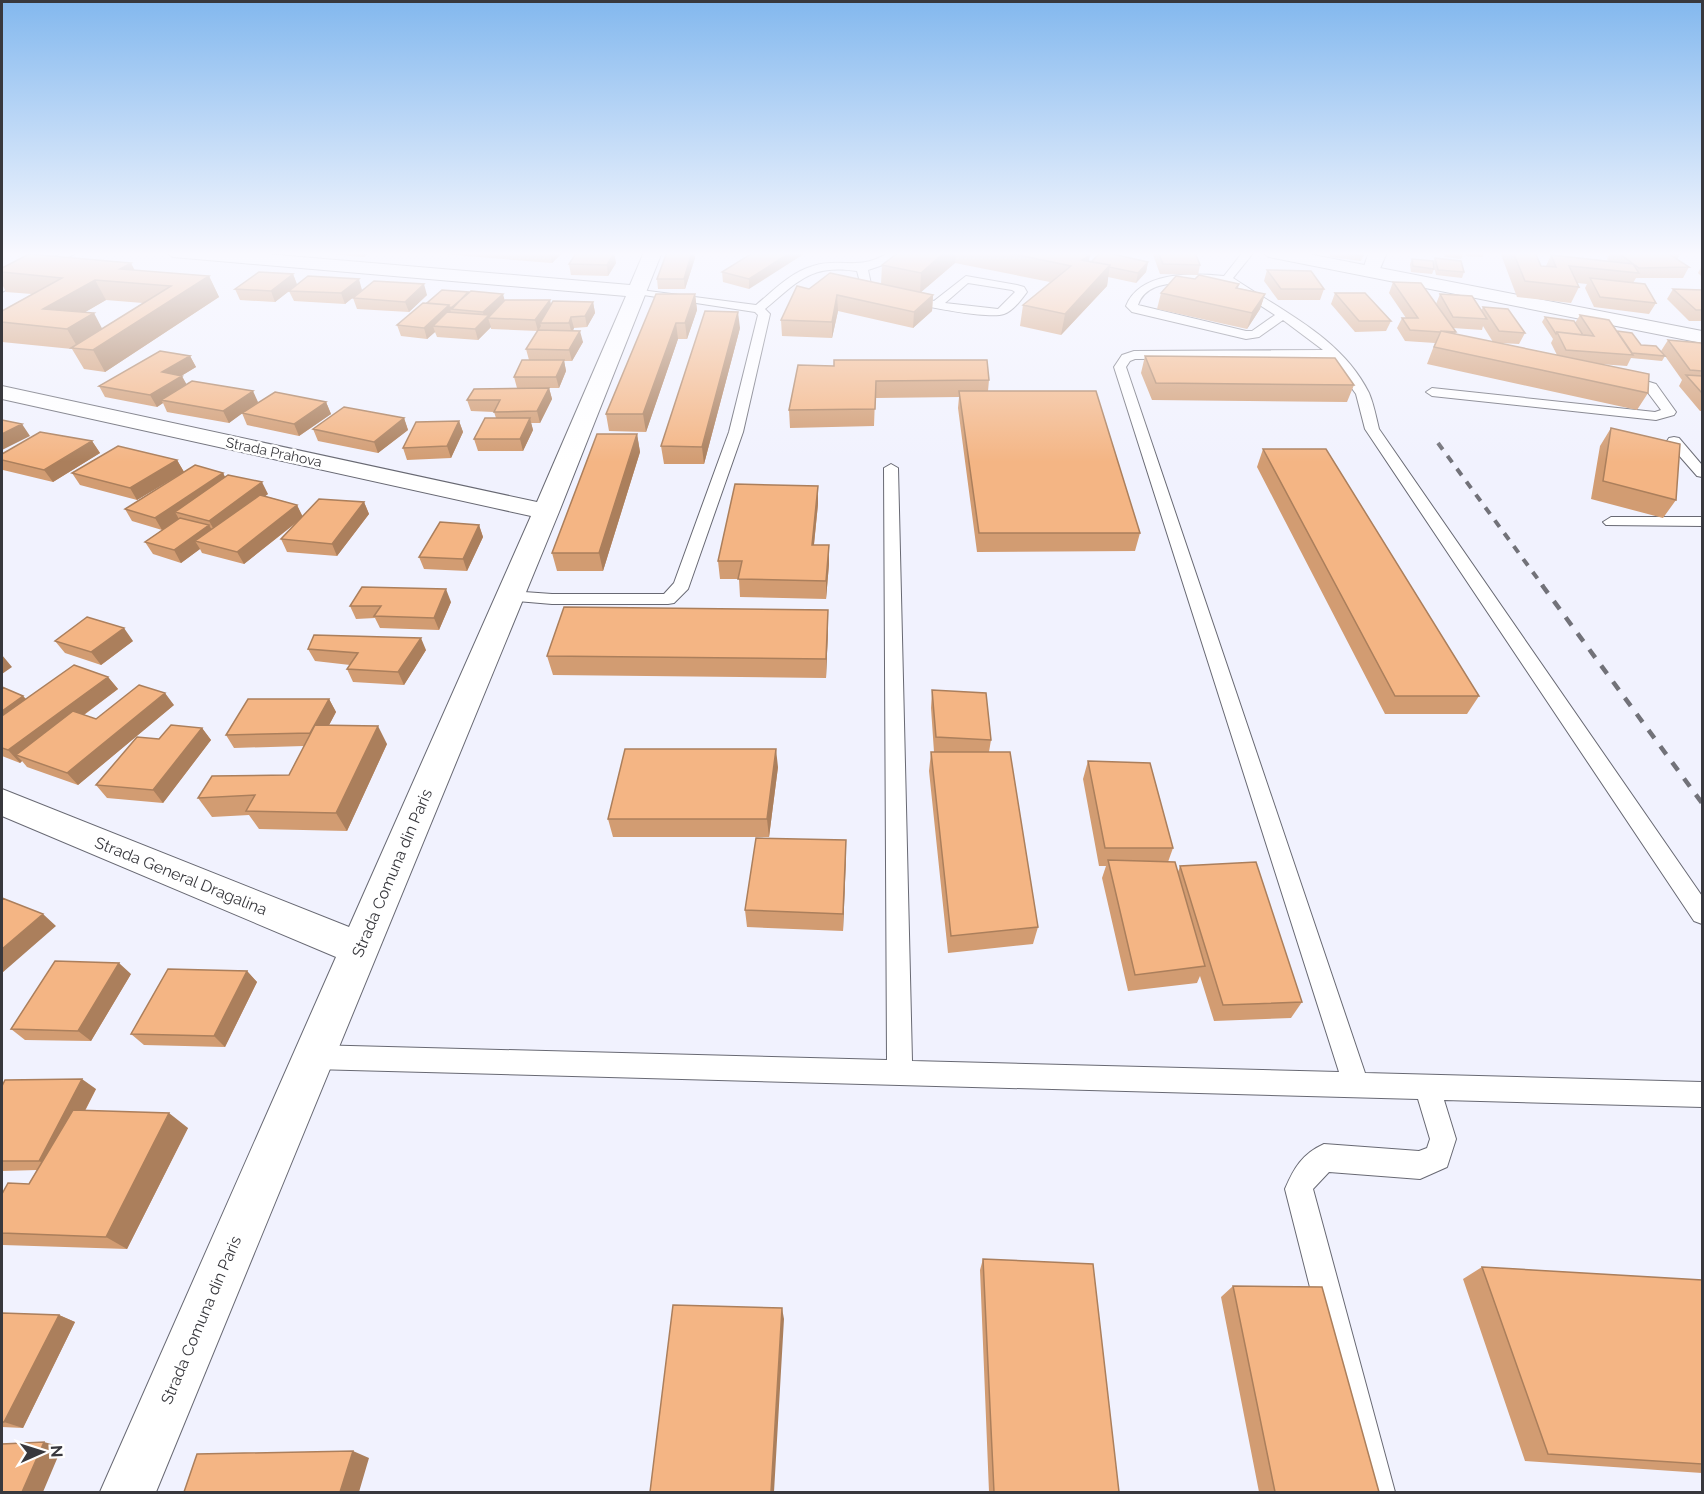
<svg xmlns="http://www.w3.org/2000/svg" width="1704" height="1494" font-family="Raleway,sans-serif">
<rect width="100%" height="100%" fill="#f1f2fe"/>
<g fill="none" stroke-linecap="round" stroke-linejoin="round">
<defs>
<path id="lane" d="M64 252H78L2 292V285Z
M889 252H901L886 264 868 270 871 284 934 301 966 276 1017 285 1024 287 1027 292C1021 300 1013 311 1004 314 986 321 874 298 861 286L857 271C810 264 799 281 765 309L770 314 743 432 688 589 674 603 668 604H552L504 600 502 596 504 592 510 591 552 594H664L674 583 729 432 758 315 755 312 637 294 633 293V289L756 305C773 291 791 272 813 266 842 257 860 272 889 252ZM968 283 1012 290 1015 292 998 309 945 303Z
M1243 252H1254L1233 278C1282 311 1342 338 1369 393 1374 405 1376 417 1379 429L1702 896V924L1694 921 1365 429 1356 394 1330 358 1135 359 1130 361 1126 367 1365 1073 1702 1082V1107L1444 1100 1456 1139 1447 1167 1420 1179 1329 1172 1313 1189 1395 1492H1362L1285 1189C1294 1168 1302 1154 1324 1144L1419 1151 1427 1148 1430 1139 1418 1099 313 1069 304 1065 300 1057 304 1049 313 1045 887 1060 884 468 891 464 898 468 912 1061 1339 1072 1114 367 1122 355 1134 351 1323 350 1283 320 1259 337 1246 339 1132 312 1126 306C1140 271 1192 273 1224 276ZM1184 282H1224L1275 315 1252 331H1246L1138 305C1145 285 1165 284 1184 282Z
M1623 374 1656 384 1676 412 1674 415 1656 420 1432 396 1426 392 1432 388 1655 412 1661 410 1646 390 1619 381 1617 378Z
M1674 437 1679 438 1702 465V477L1697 476 1669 444 1667 441 1669 438Z
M1611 517H1702V526L1606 525 1603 522Z"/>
<path id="street" d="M165 252H242L630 285 644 252H662L559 512 156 1492H100L336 957 2 816V789L349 927 531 516 2 399V386L537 502 626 296 173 257Z
M1369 252H1387L1377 276H1365L1362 272Z"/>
<path id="primary" d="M1261 252H1298L1702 331V343L1269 257Z"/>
</defs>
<!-- lane casing -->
<use href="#lane" stroke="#686973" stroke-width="2"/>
<!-- street casing -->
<use href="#street" stroke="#686973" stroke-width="2"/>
<!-- primary casing -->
<use href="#primary" stroke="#686973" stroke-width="2"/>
<!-- lane -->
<use href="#lane" fill="#fff" fill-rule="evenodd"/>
<!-- street -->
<use href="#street" fill="#fff" fill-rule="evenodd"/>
<!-- primary -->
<use href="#primary" fill="#fff" fill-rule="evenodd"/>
<!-- rail-far1 -->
<path stroke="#727279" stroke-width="4" stroke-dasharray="8 8" stroke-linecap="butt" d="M1438 443 1543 586"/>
<!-- rail -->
<path stroke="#727279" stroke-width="4.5" stroke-dasharray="10 10" stroke-linecap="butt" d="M1542 585 1702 803"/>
</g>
<!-- wall -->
<path fill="#d29c72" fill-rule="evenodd" d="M305 252H370L364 257Z
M417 252H563L552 263Z
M667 252H694L695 258 685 289H658L657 279Z
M754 252 749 289 723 282 722 272Z
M899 252H1077L1090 255 1088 262H1148L1146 272 1136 283 1108 277 1107 286 1061 335 1020 326 1023 305 1050 282 955 263 921 292 933 295 932 311 913 328 838 311 832 338 782 336 781 320 809 289 881 284 882 265Z
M1152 252H1195L1200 265 1198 275 1160 274Z
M1329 252H1363V256L1361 261 1330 257Z
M1444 252H1464L1461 259 1445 257Z
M1466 252H1485L1482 257 1466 256Z
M1500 252H1535L1541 266H1546L1551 255 1610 262 1607 259 1610 252H1678L1680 254 1677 260 1689 267 1683 278H1636L1633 283 1656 303 1649 314 1594 307 1585 288 1587 284 1577 283 1579 287 1571 303 1517 297Z
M614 253 616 263 608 276 571 275 569 264Z
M1435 258 1464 272 1462 278 1436 275 1434 266V269L1432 274 1411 272 1410 264 1412 259 1433 263Z
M131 263 134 270 209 276 219 297 105 372 84 369 72 349 2 342V311L32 294 6 292 2 284V268ZM106 300 143 303 102 329 85 312Z
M1702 265V277L1698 273Z
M1267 270 1324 289 1320 300H1278L1264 281Z
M293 274 297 284 362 290 345 304 294 301 289 291 275 302 240 300 235 289Z
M1195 279 1239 284 1238 288 1265 294 1260 309 1247 329 1157 309 1161 293Z
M1393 282 1436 304 1440 294 1481 311 1483 307 1525 333 1519 344 1499 343 1557 355 1551 343 1553 339 1542 322 1545 317 1575 323 1580 315 1617 331 1641 345 1661 351 1668 340 1702 345V411H1700L1679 386 1682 380 1665 356 1662 361 1631 358 1627 366 1599 364 1648 393 1637 410 1427 364 1435 343 1405 341 1397 328 1402 318H1406L1389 293ZM1483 326 1493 342 1455 334 1456 332 1453 328 1482 330Z
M1673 289 1702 290V321H1689L1667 299Z
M468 293 504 300H550L551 305 593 302 595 313 587 327 574 328 572 331 583 342 572 361H564L566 371 559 388H549L552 399 540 423H531L533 430 523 451H478L474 439 496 418 494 412 471 411 467 400 517 388 514 377 529 360 526 349 538 331 491 329V327L478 340 437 337 435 332 427 339 401 336 397 325 427 303Z
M1335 293 1391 321 1386 331 1355 332 1331 304Z
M695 294 697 310 687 339H678L646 432 609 431 606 414Z
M427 295 409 312 357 309 353 298Z
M740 328 704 464H664L661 446Z
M190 356 196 367 181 376 186 384 258 402H326L331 414 299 436 247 425 242 413 229 423 167 412 163 403 157 407 105 397 99 386Z
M1145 356 1354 385 1347 402 1152 400 1141 373Z
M798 365 989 380 988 391 1140 533 1135 551 977 552 958 408 959 397 875 398 874 426 790 428 789 410Z
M404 418 408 430 378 453 318 441 313 429Z
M459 421 463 432 451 458 407 460 403 448Z
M1611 428 1676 500 1663 518 1591 499 1600 446Z
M637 434 640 452 603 571H557L552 553Z
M92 441 100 453 53 482 3 470 2 468V454Z
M1263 449 1479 696 1467 714H1385L1257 467Z
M177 460 184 472 223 473 225 477 268 494 265 496 297 505 302 517 364 502 369 514 337 556 287 552 281 539 301 519 244 564 202 553 200 549 181 563 153 554 145 542 162 530 132 521 125 509 180 474 137 500 80 485 72 473Z
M818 504 814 545H829V564L826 599 740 597 739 579H720L718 561Z
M479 525 483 537 467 571 424 569 419 557Z
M451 602 439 630 380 628 375 618 356 619 350 606Z
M828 629 826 678 553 675 547 656Z
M55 641H133L101 665 65 653Z
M308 649 426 650 404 685 353 682 347 669 350 665 315 661Z
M108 677 118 689 84 715 96 719 174 705 78 785 27 767 22 761 20 763 2 756V687L23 696 26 699Z
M932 690 991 740 989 752 1038 927 1033 944 948 953 929 771 931 752H934L931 708Z
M329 699 336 712 329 725 387 744 347 831 259 829 249 815 212 817 198 798 289 775 304 746 234 748 226 735Z
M202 728 211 740 163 803 107 798 96 785 159 739Z
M1088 761 1173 848 1168 862 1178 872 1180 866 1302 1002 1291 1018 1214 1021 1200 976 1197 983 1128 991 1102 878 1106 866H1099L1083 779Z
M778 767 769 837H613L608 819Z
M846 840 843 931 747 927 745 910Z
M247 971 257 982 225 1047 144 1045 131 1034Z
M131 974 91 1041 25 1040 11 1029Z
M2 1086 96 1089 85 1111 188 1128 127 1249 3 1245 2 1244V1194L29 1184 37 1170 2 1171Z
M983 1259 1119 1492H989L980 1270Z
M1482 1267 1702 1280V1473L1525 1461 1463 1279Z
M1233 1286 1379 1492H1259L1221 1297Z
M2 1313 59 1315 75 1322 23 1428 2 1427Z"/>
<!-- shaded-wall -->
<path fill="#ab7f5c" d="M362 252H370L364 257Z
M550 252H563L552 263Z
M692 252H694L695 258 685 289 684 279Z
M791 252H807L749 289V279Z
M945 252H956L955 263 920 293 921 273Z
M614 253 616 263 608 276 607 265Z
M1090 255 1086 275 1082 260Z
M1148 262 1146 272 1136 283 1138 273Z
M131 263 141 283 120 269Z
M1110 265 1107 286 1061 335 1065 314Z
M293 274 297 285 275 302 271 291Z
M209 276 219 297 105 372 93 350Z
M359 279 362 290 345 304 341 293Z
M95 280 106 300 58 328 43 309Z
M424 284 427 295 409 312 405 302Z
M503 294 506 305 488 318 491 327 478 340 475 329 484 319 483 312Z
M695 294 697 310 687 339 685 323Z
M1265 294 1260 309 1247 329 1252 313Z
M837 295 838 311 832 338V322Z
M933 295 932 311 913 328 914 312Z
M550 300 552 311 540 323 541 326 538 331 535 320Z
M593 302 595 313 587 327 585 316Z
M449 305 452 316 433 326 435 332 427 339 424 328Z
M738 312 740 328 704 464 702 447Z
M94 313 105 334 78 348 67 329Z
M571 317 574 328 572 334 569 323Z
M676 323 678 339 646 432 643 414Z
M580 331 583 342 572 361 569 350Z
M190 356 196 367 168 384 162 372Z
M564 360 566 371 559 388 556 377Z
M182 376 188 387 161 400 163 403 157 407 150 395Z
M549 388 552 399 540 423 537 411Z
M253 391 258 402 229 423 223 411Z
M326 402 331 414 299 436 294 424Z
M404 418 408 430 378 453 374 442Z
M530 418 533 430 523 451 520 439Z
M459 421 463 432 451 458 447 446Z
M22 424 30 436 2 450V434Z
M637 434 640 452 603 571 599 553Z
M92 441 100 453 53 482 44 470Z
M177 460 184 472 137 500 130 488Z
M223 473 229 485 175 512 179 519 162 530 155 518Z
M262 482 268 494 216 533 209 521Z
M818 486V504L812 563V545Z
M364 502 369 514 337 556 332 544Z
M297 505 303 517 244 564 237 552Z
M209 525 216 537 195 541 200 549 181 563 174 550Z
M479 525 483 537 467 571 463 559Z
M829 545V564L826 599V581Z
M446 589 451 602 439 630 434 618Z
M828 610V629L826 678V659Z
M124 628 133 641 101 665 91 652Z
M421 638 426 650 404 685 398 672Z
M2 655 12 667 2 674Z
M108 677 118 689 26 758 16 755 22 761 20 763 8 750Z
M165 693 174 705 78 785 67 773Z
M23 696 34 708 2 731V711Z
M329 699 336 712 318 746 310 733Z
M378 726 387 744 347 831 336 813Z
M202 728 211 740 163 803 153 790Z
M776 749 778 767 769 837 767 819Z
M846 840V858L843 931V914Z
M43 914 56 926 2 973V949Z
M119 963 131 974 91 1041 78 1031Z
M247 971 257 982 225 1047 214 1036Z
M82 1079 96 1089 54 1170 39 1161Z
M169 1113 188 1128 127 1249 106 1237Z
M782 1308 784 1319 774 1492H771Z
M59 1315 75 1322 23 1428 4 1422Z
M44 1442 62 1447 43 1492H22Z
M353 1451 369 1458 359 1492H340Z"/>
<!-- building -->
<path fill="#f4b584" stroke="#ab7f5c" stroke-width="1.5" d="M577 252H602L614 253 607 265 569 264Z
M667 252H692L684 279H657Z
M754 252H791L749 279 722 272Z
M899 252H945L921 273 882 265Z
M1004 252H1077L1090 255 1082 260 1110 265 1065 314 1023 305 1071 266Z
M1101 252H1104L1148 262 1138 273 1109 267 1110 265 1091 262Z
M1158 252H1195L1200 265 1163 264Z
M1333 252H1363V256Z
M1513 252H1535L1541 266 1556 267 1551 255 1633 264 1639 273 1569 266 1579 287 1525 281Z
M1617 252H1678L1680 254H1669L1689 267 1639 268Z
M29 254 131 263 120 269 209 276 93 350 71 348 171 286 95 280 43 309 94 313 67 329 2 322V311L62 278 2 272V268Z
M1435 258 1461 261 1464 272 1438 270Z
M1412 259 1433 261 1434 269 1413 266Z
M1267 270 1311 271 1324 289H1281Z
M259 272 293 274 271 291 235 289Z
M830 273 933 295 914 312 837 295 832 322 781 320 797 286 809 289Z
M1199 275 1239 284 1236 288 1265 294 1252 313 1161 293 1176 276 1195 279Z
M308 276 359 279 341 293 289 291Z
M1590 278 1645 284 1656 303 1600 297Z
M374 281 424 284 405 302 353 298Z
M1393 282 1421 283 1456 332 1441 331 1440 332 1410 330 1402 318H1418Z
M1673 289 1702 290V310H1696Z
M442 290 468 292 453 308 449 307V305L427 303Z
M471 291 503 294 483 312 450 309Z
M1335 293H1365L1391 321H1359Z
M656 294H695L685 323H676L643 414H606Z
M1440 294 1472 296 1487 319 1453 317Z
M505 300H550L535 320 488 318Z
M553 301 593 302 585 316 571 317 569 323H540Z
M423 303 449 305 424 328 397 325Z
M1483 307 1508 309 1525 333 1499 331Z
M705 311 738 312 702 447 661 446Z
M447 312 489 315 475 329 433 326Z
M1580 315 1609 320 1633 355 1566 350 1557 332 1594 336Z
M1545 317 1574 321 1583 335 1557 332 1556 334Z
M538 330 580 331 569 350 526 349Z
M1441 331 1649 374 1648 393 1434 347Z
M1617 331 1632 333 1641 345 1656 346 1665 356 1632 353Z
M1668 340 1701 343 1702 345V371L1690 370Z
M160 351 190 356 162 372 182 376 150 395 99 386Z
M1145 356 1335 358 1354 385 1156 383Z
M522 360H564L556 377H514Z
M834 360H987L989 380 876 381 875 409 789 410 798 365 834 366Z
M1686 375 1702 376V393Z
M192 381 253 391 223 411 161 400Z
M549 388 537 411 494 412 500 400H467L474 389Z
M959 391H1096L1140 533H979Z
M275 392 326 402 294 424 242 413Z
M344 407 404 418 374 442 313 429Z
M485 418H530L520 439H474Z
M2 420 22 424 2 434Z
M459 421 447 446 403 448 416 422Z
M1611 428 1680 444 1676 500 1603 481Z
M40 432 92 441 44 470 2 460V454Z
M597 434H637L599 553H552Z
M118 446 177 460 130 488 72 473Z
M1263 449H1326L1479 696H1395Z
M195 465 223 473 155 518 125 509Z
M228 475 262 482 209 521 175 512Z
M735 484 818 486 812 545H829L826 581 738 579 742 561H718Z
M260 495 297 505 237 552 195 541Z
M319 499 364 502 332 544 281 539Z
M180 518 209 525 174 550 145 542Z
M440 522 479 525 463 559 419 557Z
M362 587 446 589 434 618 374 616 381 606H350Z
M564 607 828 610 826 659 547 656Z
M87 617 124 628 91 652 55 641Z
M314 635 421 638 398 672 347 669 358 653 308 649Z
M74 665 108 677 8 750 2 748V716Z
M139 685 165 693 67 773 16 755 73 711 96 719Z
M2 687 23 696 2 711Z
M932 690 986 693 991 740 936 737Z
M248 699H329L310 733 226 735Z
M171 725 202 728 153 790 96 785 137 737 159 739Z
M315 725 378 726 336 813 246 811 255 795 198 798 212 776 289 775Z
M625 749H776L767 819H608Z
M931 752H1010L1038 927 951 936Z
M1088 761 1150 763 1173 848H1105Z
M756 838 846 840 843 914 745 910Z
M1108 860 1175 862 1205 966 1135 975Z
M1256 862 1302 1002 1223 1005 1180 866Z
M2 898 43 914 2 949Z
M55 961 119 963 78 1031 11 1029Z
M168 969 247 971 214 1036 131 1034Z
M82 1079 39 1161H2V1086L5 1080Z
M73 1110 169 1113 106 1237 2 1233V1194L8 1183 29 1184Z
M983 1259 1093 1264 1119 1492H994Z
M1482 1267 1702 1280V1464L1548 1454Z
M1233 1286 1322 1287 1379 1492H1275Z
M673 1305 782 1308 771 1492H650Z
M2 1313 59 1315 4 1422H2Z
M44 1442 22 1492H2V1444Z
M353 1451 340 1492H184L197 1454Z"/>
<!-- sky -->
<linearGradient id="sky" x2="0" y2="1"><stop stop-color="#83b8ee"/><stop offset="0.55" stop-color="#f9f9ff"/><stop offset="1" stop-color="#f9f9ff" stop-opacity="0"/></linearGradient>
<rect width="1704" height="462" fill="url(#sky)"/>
<g text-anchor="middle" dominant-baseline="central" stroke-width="5" stroke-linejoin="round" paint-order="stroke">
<!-- far-street labels -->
<g font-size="14" fill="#38383d" stroke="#fff">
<text transform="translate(274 452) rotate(12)">Strada Prahova</text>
</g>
<!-- street labels -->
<g font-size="16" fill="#38383d" stroke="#fff">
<text transform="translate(392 873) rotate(-67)">Strada Comuna din Paris</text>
<text transform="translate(181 876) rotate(22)">Strada General Dragalina</text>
<text transform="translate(201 1320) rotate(-67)">Strada Comuna din Paris</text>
</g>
</g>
<!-- border -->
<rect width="1704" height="1494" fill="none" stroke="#38383d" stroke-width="6"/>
<!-- north arrow -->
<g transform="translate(42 1452) rotate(87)" stroke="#ffffff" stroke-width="4.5" paint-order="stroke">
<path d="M0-4.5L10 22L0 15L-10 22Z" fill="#38383d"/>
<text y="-9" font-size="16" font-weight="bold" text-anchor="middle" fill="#38383d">N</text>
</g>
</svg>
